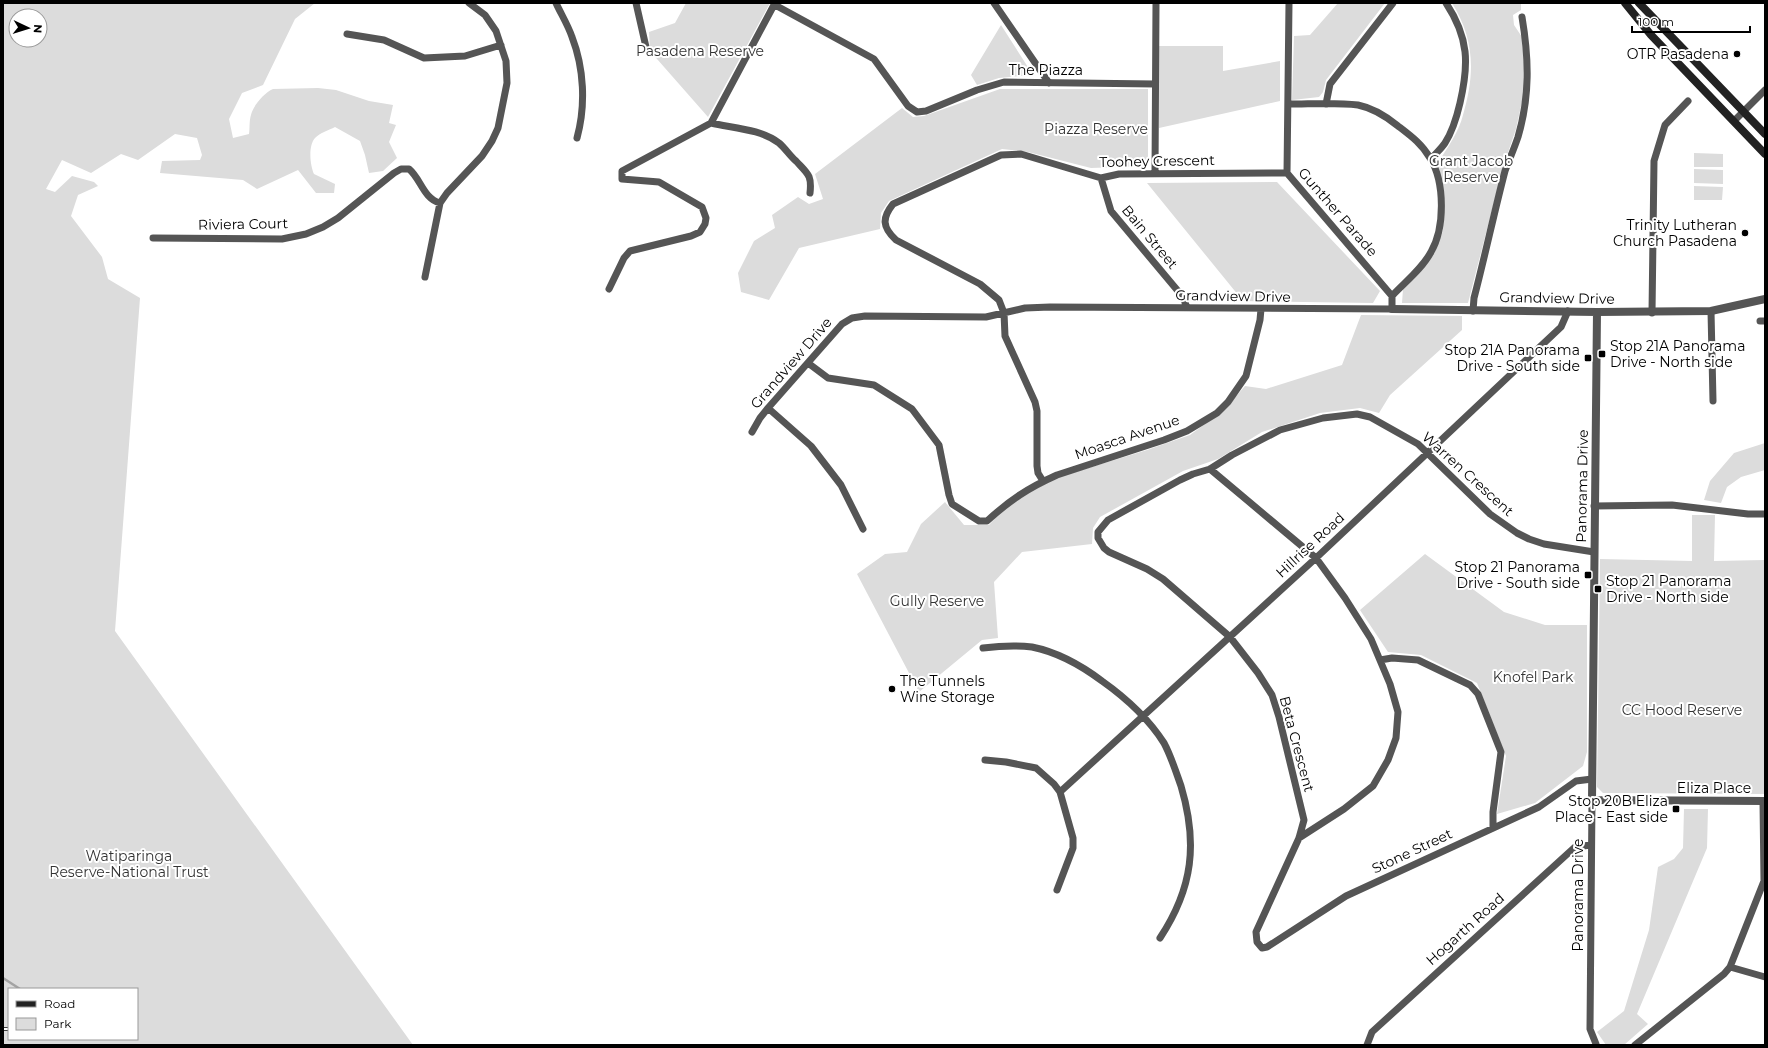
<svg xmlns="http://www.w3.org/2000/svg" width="1768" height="1048" font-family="Montserrat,sans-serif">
<rect width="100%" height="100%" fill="#fff"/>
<!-- green -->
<path fill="#dcdcdc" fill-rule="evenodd" d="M3 3H315L295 19 263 85 242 93 229 119 233 138 249 134C250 128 249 121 251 115 253 106 264 93 273 89L318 88 336 90 369 101 393 105 389 123 396 125 389 142 397 158 383 171 369 173 365 155 360 141 335 127C329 130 320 133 315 138 308 146 310 165 314 174L335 184 334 193H316L298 170 257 189 243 180 160 173 162 161 200 160 202 155 197 138 175 134 138 160 121 154 91 173 62 160 46 189 55 192 72 176 94 182 98 186 78 195 71 216 102 257 108 279 140 298 115 631 413 1045H3ZM16 16H40V40H16ZM9 989H137V1039H9Z
M686 3H770L708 117 650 51 649 32 675 23Z
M1338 3H1385L1326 80 1323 92 1319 97 1292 100 1294 36 1310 35Z
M1452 3H1521V10L1513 15 1514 25 1522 37 1524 59 1523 97 1516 129 1503 167 1468 303H1402L1403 289 1434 254 1443 231 1444 198 1438 163C1447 148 1459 132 1463 115 1475 74 1475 40 1452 3Z
M1001 25 1033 75 999 78 977 85 971 75Z
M1159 46H1223V71L1280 61V101L1159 128Z
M1000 89H1148V166L1091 168 1028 152 1002 149 889 201 881 213 880 229 799 248 769 300 741 292 738 273 754 241 775 228 772 215 798 197 809 204 823 199 815 174 902 108 913 117 924 116Z
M1694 153 1723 154V167H1694Z
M1694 169 1723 170V184L1694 183Z
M1277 182 1380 291 1373 303 1243 301 1147 183Z
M1694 186 1723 187 1722 200H1694Z
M1361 315 1462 316V330L1390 395 1379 413 1360 408 1320 413 1262 432 1218 459 1183 471 1100 517 1093 528 1092 544 1022 552 994 582 998 638 982 640 919 692 857 574 885 554 907 552 921 524 945 502 964 525H989L1003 510 1022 496 1059 477 1147 450 1190 435 1224 410 1245 386 1266 389 1342 365Z
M1765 443V470L1741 477 1727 487 1721 503 1704 500 1710 481 1734 453Z
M1692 515H1715L1714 561 1765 560V794L1603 793 1597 787 1600 559 1692 561Z
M1425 554 1504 612 1545 625H1587V752L1583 766 1535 803 1497 814 1506 756 1477 683 1421 655 1388 652 1360 610Z
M1684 809H1708L1707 848 1637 1014 1648 1024 1624 1045H1606L1597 1032 1624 1011 1649 930 1658 867 1674 859 1683 848Z"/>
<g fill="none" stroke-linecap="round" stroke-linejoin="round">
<!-- stream -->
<path stroke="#a3a3a3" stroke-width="2.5" d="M3 978 20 989"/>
<!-- minor -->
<path stroke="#555" stroke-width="7" d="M556 3C561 14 568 25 572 37 584 68 586 105 577 138
M636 3 646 47
M994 3 1049 83
M775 5 874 59 908 106 917 112 926 111 977 90 1004 82 1155 84
M347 34 384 40 424 58 465 56 501 45
M1288 104C1311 104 1335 102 1358 105 1373 108 1387 117 1398 126 1411 136 1422 144 1430 158 1445 182 1445 228 1431 252 1422 269 1405 282 1392 296
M1326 104 1330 84 1393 3
M1734 121 1765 90
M711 123C732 128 761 129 779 143 785 148 790 156 796 161 808 174 812 175 810 193
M1431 159C1435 154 1441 149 1445 143 1452 132 1457 116 1460 103 1469 64 1469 38 1446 3
M1155 173 1156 3
M1101 178 1111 211 1183 297 1187 308
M153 238 282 239 306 234 323 227 338 218 394 173 401 169H409C421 179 423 198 440 203
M425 277 440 203 447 193 482 156 492 141 498 128 507 83 506 61 496 31 485 15 469 3
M609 289 624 258 630 251 691 236 700 232 705 224 706 218 702 207 659 182 622 179V171L711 123 775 3
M1473 311 1474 298C1485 256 1494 213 1505 171 1509 160 1514 149 1518 137 1530 96 1529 59 1522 17
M1711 311 1713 401
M1652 313 1654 161 1665 125 1688 101
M1760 321H1765
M808 363 828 378 874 385 912 409 939 445 949 495 952 504 979 521H987C1010 500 1028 488 1057 475L1164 440 1187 431 1217 413 1228 402 1246 376 1260 320 1261 309
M768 408 811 446 841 485 863 529
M752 432 760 418 768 408 842 324 852 318 865 316 986 317 1025 308 1050 307 1392 309V296L1287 173 1289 3
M1210 469 1316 558 1345 598 1371 639 1390 684 1398 712 1396 738 1388 760 1373 786 1344 809 1299 838
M1043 481 1038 473 1037 466V411L1035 402 1005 336 1004 313 999 300 980 284 896 240C882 227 882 218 893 204L1001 155 1021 154 1101 178 1119 174 1287 173
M1594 506 1672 505 1748 514H1765
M983 648C999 646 1016 645 1032 647 1057 652 1082 666 1102 681 1126 698 1148 718 1164 743 1171 756 1176 772 1181 786 1198 843 1193 888 1160 938
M1380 660 1392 658 1418 660 1470 685 1478 694 1501 752 1493 812V828
M985 760 1006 762 1036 768 1054 784 1060 792 1073 838V848L1057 890
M1592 779 1576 781 1539 807 1346 896 1267 947 1262 948 1257 942 1256 932 1299 838 1304 820 1279 717 1272 695 1258 673 1230 637 1163 579 1147 569 1109 552 1104 548 1098 538V532L1108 520 1180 480 1193 474 1210 469 1232 455 1280 430 1323 418 1357 414 1370 417 1418 444 1490 514 1517 533 1529 539 1544 544 1594 552
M1060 792 1316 558 1561 327 1568 311
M1592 800 1590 1029 1596 1044
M1730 967 1765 977
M1367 1045 1372 1032 1575 847 1591 845
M1635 1045 1724 974 1730 967 1764 881 1763 801"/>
<!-- tertiary -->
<path stroke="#555" stroke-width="8" d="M1392 309 1597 312 1711 311 1765 299
M1597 312 1592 800 1765 801"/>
<!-- secondary -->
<path stroke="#222" stroke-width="8" d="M1625 3 1651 35 1765 154
M1639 3 1765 134"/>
<defs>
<path id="rail" d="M3 1029H9"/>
</defs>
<!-- rail casing -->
<use href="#rail" stroke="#000" stroke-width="4"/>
<!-- rail -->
<use href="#rail" stroke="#fff" stroke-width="2.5" stroke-dasharray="8" stroke-linecap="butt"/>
</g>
<!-- markers -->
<g fill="#000" stroke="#fff" stroke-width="1.5">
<circle cx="1737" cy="54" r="4"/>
<circle cx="1745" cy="233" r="4"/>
<rect x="1598" y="350" width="8" height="8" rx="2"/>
<rect x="1584" y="354" width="8" height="8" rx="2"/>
<rect x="1584" y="571" width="8" height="8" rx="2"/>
<rect x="1594" y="585" width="8" height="8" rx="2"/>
<circle cx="892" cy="689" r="4"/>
<rect x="1672" y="805" width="8" height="8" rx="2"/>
</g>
<g text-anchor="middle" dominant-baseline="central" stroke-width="4" stroke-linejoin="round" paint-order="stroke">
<!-- park labels -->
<g font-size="14" fill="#333" stroke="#fff">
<text x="700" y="51">Pasadena Reserve</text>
<text x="1096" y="129">Piazza Reserve</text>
<text x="1471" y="161">Grant Jacob<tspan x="1471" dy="16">Reserve</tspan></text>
<text x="937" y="601">Gully Reserve</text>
<text x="1533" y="677">Knofel Park</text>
<text x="1682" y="710">CC Hood Reserve</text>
<text x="129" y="856">Watiparinga<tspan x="129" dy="16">Reserve-National Trust</tspan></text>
</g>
<!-- poi labels -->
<g font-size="14" fill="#000" stroke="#fff" text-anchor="end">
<text x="1729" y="54">OTR Pasadena</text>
<text x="1737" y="225">Trinity Lutheran<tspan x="1737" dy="16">Church Pasadena</tspan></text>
<text x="1610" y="346" text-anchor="start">Stop 21A Panorama<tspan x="1610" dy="16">Drive - North side</tspan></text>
<text x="1580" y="350">Stop 21A Panorama<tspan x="1580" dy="16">Drive - South side</tspan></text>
<text x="1580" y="567">Stop 21 Panorama<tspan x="1580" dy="16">Drive - South side</tspan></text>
<text x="1606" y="581" text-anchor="start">Stop 21 Panorama<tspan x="1606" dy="16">Drive - North side</tspan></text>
<text x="900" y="681" text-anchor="start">The Tunnels<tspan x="900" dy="16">Wine Storage</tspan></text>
<text x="1668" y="801">Stop 20B Eliza<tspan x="1668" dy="16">Place - East side</tspan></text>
</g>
<!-- street labels -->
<g font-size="14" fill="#000" stroke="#fff">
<text x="1046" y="70">The Piazza</text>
<text transform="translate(1157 161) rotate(-1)">Toohey Crescent</text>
<text transform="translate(1338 212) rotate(49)">Gunther Parade</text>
<text transform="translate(243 224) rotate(-1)">Riviera Court</text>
<text transform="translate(1150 237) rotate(50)">Bain Street</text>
<text transform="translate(1233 296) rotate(1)">Grandview Drive</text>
<text transform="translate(1557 298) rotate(1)">Grandview Drive</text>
<text transform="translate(791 363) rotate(-49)">Grandview Drive</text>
<text transform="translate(1127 437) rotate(-19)">Moasca Avenue</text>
<text transform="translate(1468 474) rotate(42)">Warren Crescent</text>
<text transform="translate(1582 486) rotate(-89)">Panorama Drive</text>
<text transform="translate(1310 545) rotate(-43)">Hillrise Road</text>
<text transform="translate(1297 744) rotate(75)">Beta Crescent</text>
<text x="1714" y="788">Eliza Place</text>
<text transform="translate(1412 851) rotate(-25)">Stone Street</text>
<text transform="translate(1578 895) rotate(-90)">Panorama Drive</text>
<text transform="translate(1465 929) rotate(-42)">Hogarth Road</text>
</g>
</g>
<!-- border -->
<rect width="1768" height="1048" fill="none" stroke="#000000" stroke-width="8"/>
<!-- legend -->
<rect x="8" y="988" width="130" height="52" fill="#ffffff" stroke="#999999"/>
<rect x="16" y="1001" width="20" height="6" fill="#222222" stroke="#999999"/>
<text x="44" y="1008" font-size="12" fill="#000000">Road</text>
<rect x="16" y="1018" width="20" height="12" fill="#dcdcdc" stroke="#999999"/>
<text x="44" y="1028" font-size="12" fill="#000000">Park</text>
<!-- north arrow -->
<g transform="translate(28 28) rotate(94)"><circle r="19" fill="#ffffff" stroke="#999999"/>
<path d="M0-3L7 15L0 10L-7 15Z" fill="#000000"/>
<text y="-6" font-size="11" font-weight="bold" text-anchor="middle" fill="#000000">N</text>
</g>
<!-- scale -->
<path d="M1632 26v6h118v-6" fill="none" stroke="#000000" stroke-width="2"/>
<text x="1638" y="26" font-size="12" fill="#000000" stroke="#ffffff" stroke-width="3" paint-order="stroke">100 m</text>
</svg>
